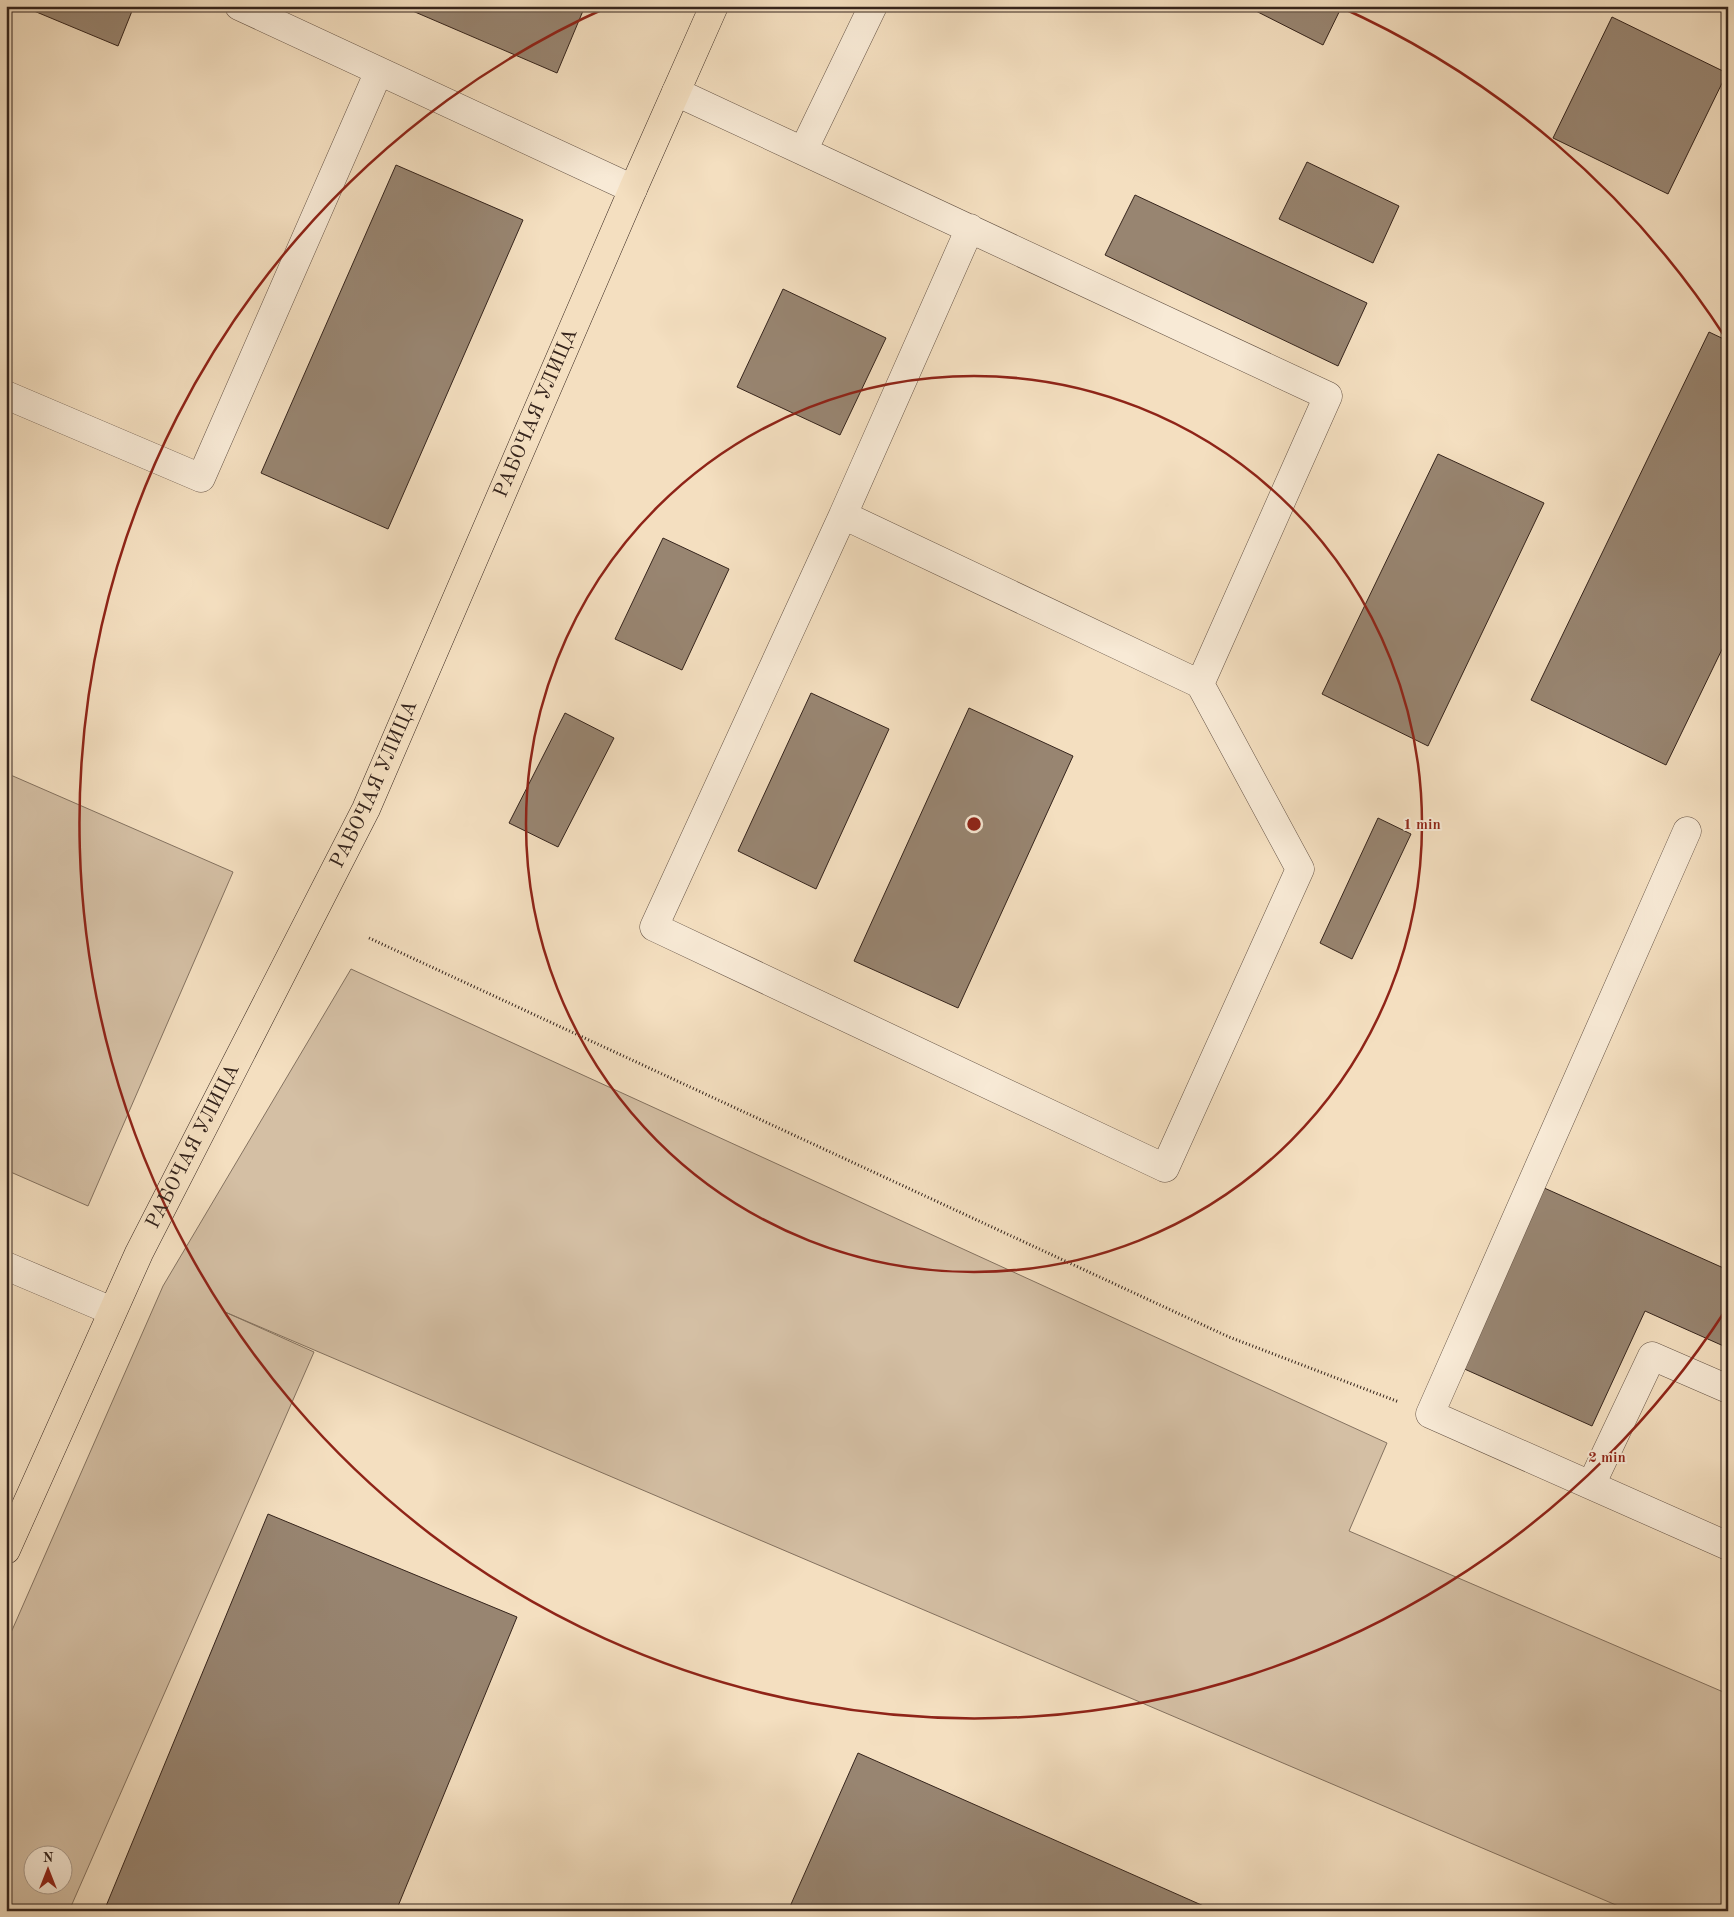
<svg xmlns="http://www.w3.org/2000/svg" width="1734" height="1917" font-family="'Old Standard TT',serif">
<rect width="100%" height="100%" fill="#f4dfc0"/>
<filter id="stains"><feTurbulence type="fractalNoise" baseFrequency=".004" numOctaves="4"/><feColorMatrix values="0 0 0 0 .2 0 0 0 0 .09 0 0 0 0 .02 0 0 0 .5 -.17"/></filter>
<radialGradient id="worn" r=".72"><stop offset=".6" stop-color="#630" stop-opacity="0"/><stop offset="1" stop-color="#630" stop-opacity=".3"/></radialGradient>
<!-- green -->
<path fill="#d4bfa4" stroke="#847260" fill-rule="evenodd" d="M6 773 233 872 88 1206 6 1170Z
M351 969 1387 1443 1349 1531 1728 1694V1911H1630L225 1312 314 1352 69 1911H6V1644L163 1286ZM32 1854H62V1884H32Z"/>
<!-- building -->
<path fill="#988571" stroke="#35241c" d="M22 6H134L118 46Z
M401 6H585L557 73Z
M1246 6H1342L1323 45Z
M1612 17 1727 73 1668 194 1553 138Z
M1307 162 1399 206 1373 263 1279 219Z
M396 165 523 220 388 529 261 473Z
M1135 195 1367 303 1338 366 1105 255Z
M783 289 886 338 840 435 737 387Z
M1709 332 1728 341V637L1666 765 1531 700Z
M1438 454 1544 503 1428 746 1322 694Z
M663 538 729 569 682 670 615 639Z
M811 693 889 729 816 889 738 851Z
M969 708 1073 756 958 1008 854 961Z
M565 713 614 738 558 847 509 823Z
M1378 818 1411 834 1352 959 1320 943Z
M1542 1187 1728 1270V1348L1645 1311 1592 1426 1460 1367Z
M268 1514 517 1617 396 1911H104Z
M858 1753 1215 1911H788Z"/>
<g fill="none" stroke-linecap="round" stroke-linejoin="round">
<defs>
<path id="minor" d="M239 6 633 189
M676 92 803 151 873 6
M803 151 1328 396 1200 684 1300 869 1165 1168 654 927 843 515
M970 228 843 515 1200 684
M6 395 201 478 379 71
M1687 831 1430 1414 1728 1546
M6 1266 112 1311
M1591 1485 1652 1356 1728 1389"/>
<g id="major">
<path id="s1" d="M6 1550 139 1253 366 809 633 189 714 6"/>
</g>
</defs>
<!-- minor casing -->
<use href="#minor" stroke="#655345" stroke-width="29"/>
<!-- major casing -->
<use href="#major" stroke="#35241c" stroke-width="29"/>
<!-- path -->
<path stroke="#35241c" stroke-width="3" stroke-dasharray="1 2.5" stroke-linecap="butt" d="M369 938 1229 1337 1399 1402"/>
<!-- minor -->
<use href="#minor" stroke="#f8ead6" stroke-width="28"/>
<!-- major -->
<use href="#major" stroke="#f4dfc0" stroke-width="28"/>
</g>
<!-- distance rings -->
<g fill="none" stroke="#8f2418" stroke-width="2.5">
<circle cx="974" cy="824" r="448"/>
<path d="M1725 1311A895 895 0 1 1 610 6M1338 6A895 895 0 0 1 1725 337"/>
</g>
<g text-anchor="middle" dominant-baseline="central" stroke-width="4" stroke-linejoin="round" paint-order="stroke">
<!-- street labels -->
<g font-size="20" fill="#35241c" stroke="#f8ead6">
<text stroke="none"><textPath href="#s1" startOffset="1255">РАБОЧАЯ УЛИЦА</textPath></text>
<text stroke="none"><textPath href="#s1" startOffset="850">РАБОЧАЯ УЛИЦА</textPath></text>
<text stroke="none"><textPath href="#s1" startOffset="445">РАБОЧАЯ УЛИЦА</textPath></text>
</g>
</g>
<circle cx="974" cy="824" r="8" fill="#8f2418" stroke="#f8ead6" stroke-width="2.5"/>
<g font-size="15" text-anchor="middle" font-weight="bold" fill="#8f2418" stroke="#f8ead6" stroke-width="4" stroke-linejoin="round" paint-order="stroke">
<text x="1422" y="829">1 min</text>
<text x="1607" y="1462">2 min</text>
</g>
<!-- margin -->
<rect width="1734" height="1917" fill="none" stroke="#f4dfc0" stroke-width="25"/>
<rect x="8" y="8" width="1719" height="1902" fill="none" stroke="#35241c" stroke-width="2.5"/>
<rect x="12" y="12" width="1709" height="1892" fill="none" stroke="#35241c"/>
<!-- north arrow -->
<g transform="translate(48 1870)"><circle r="24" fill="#f8ead6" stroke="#aa9b8c"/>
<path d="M0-4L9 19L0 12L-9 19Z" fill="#8f2418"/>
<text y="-8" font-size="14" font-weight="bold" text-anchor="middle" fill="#35241c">N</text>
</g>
<rect width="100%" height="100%" filter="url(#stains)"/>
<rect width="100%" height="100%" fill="url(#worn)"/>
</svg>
